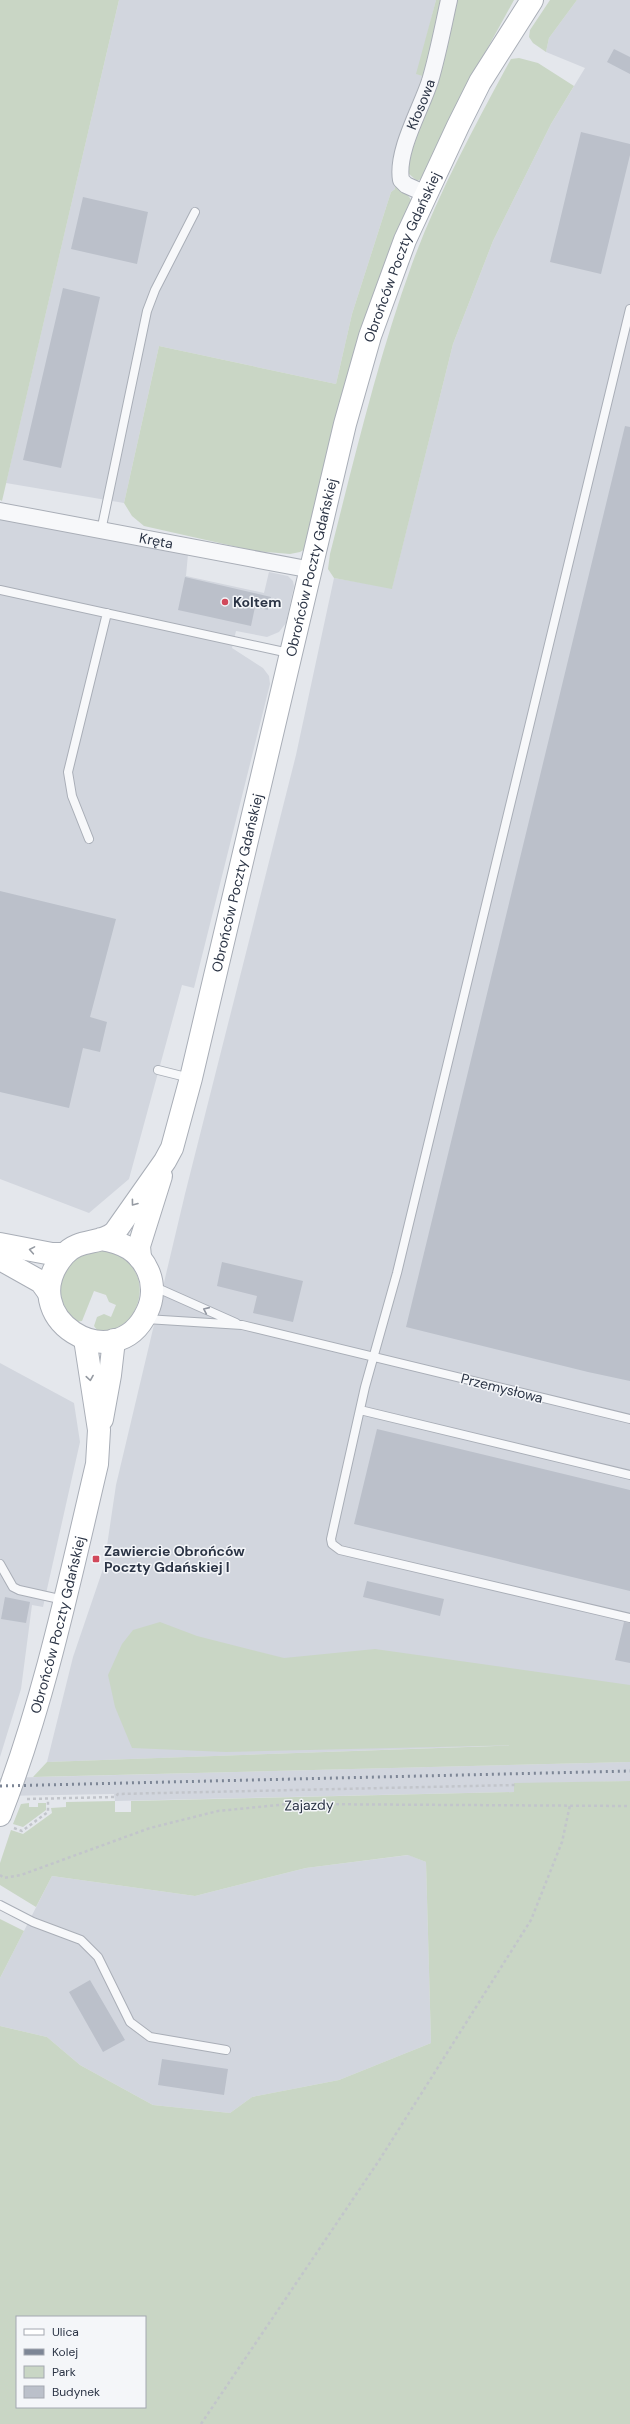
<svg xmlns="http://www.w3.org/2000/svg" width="630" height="2424" font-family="'DM Sans',sans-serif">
<rect width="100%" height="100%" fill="#e4e7ec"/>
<!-- built -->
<path fill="#d2d6de" d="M119 0H436L417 74 422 76 398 154 395 189 391 192 352 314 336 384 159 346 124 503 6 483Z
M577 0H630V1741L47 1762 73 1657 104 1566 116 1485 185 1194 296 755 334 578 392 588 453 344 493 241 551 124 585 68 546 52 549 38Z
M0 519 188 554 186 576 264 593 269 572 288 576 293 581 294 586 286 623 279 632 267 637 236 631 232 648 263 668 269 676 270 684 194 988 182 985 129 1179 89 1213 0 1179Z
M0 1363 74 1403 80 1442 43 1607 32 1605 21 1689 0 1757Z
M630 1762V1781L514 1784 515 1792 115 1801 114 1794 0 1796V1778Z
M409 1855 426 1862 431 2043 339 2080 252 2097 230 2113 153 2105 80 2065 47 2037 0 2026V1978L52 1876 195 1896 306 1868Z"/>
<!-- green -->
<path fill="#c9d6c5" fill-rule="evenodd" d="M0 0H119L2 501 0 500Z
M436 0H444L437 34 398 154 422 76 416 74Z
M453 0H514L459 100 423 178 417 181 408 173 407 163Z
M550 0H577L549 38 546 52 533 43 529 37 530 30Z
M519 58 538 63 574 86 551 124 493 241 453 344 392 589 334 578 328 569 330 554C355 456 378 358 412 264 437 196 472 131 506 68L511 59Z
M396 179 412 201 307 548 300 552 290 554 255 551 144 526 132 516 124 503 159 346 336 384 352 314 391 192 395 189Z
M97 1250C164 1256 143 1339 97 1330L94 1326 97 1317 104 1314 111 1317 116 1305 109 1302 106 1295 94 1291 82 1321 75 1322C49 1293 59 1259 97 1250Z
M160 1622 197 1636 284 1658 375 1649 630 1685V1762L33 1777 47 1762 524 1745 226 1752 132 1748 115 1707 108 1675 122 1644 133 1630Z
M630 1781V2424H0V2026L47 2037 80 2065 153 2105 230 2113 252 2097 339 2080 431 2043 426 1862 408 1855 306 1868 195 1896 52 1876 36 1907 0 1885V1863L11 1830 23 1834 52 1813 51 1808 66 1807V1802L115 1801V1812H131V1801L514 1792V1783ZM17 2317H145V2407H17Z
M29 1803V1807H38V1803H46V1810L23 1827 13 1824 21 1804Z
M0 1919 24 1931 0 1978Z"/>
<!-- building -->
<path fill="#bbc0ca" d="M614 49 630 57V74L607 62Z
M581 132 630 144V155L601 274 550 262Z
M83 197 148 212 137 264 71 249Z
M63 288 100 297 61 468 23 460Z
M625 426 630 427V1381L588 1372 406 1327Z
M185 577 271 597 268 610 255 607 251 626 178 610Z
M0 891 116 919 90 1017 107 1022 100 1052 83 1048 69 1108 0 1092Z
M222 1262 303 1281 293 1322 253 1313 257 1296 217 1286Z
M377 1429 630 1490V1591L354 1524Z
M367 1581 444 1599 440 1616 363 1597Z
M5 1597 30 1602 26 1623 1 1619Z
M624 1622 630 1623V1663L615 1660Z
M90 1980 125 2040 103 2052 69 1992Z
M162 2059 228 2069 224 2095 158 2085Z"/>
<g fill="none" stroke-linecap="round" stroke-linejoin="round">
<defs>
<path id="lane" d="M630 309 397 1273 365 1387 331 1539 332 1544 340 1550 630 1618
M101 531 147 311 155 290 195 212
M0 590 289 653
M89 839 72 796 68 772 107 613
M158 1070 190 1078
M155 1287 236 1323
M146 1319 242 1325 630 1419
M360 1410 630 1475
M0 1564 13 1587 19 1590 64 1600
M0 1905 33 1922 81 1940 98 1957 130 2022 150 2037 226 2050"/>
<g id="street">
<path id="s1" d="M426 194 406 185 401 180C396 151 421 109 430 81 438 54 443 27 449 0"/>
<path id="s2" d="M0 511 312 570"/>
</g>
<g id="secondary">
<path id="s3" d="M101 1239C123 1242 139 1251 148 1271 154 1284 153 1300 147 1312 115 1381 11 1317 64 1255 78 1238 101 1245 115 1232L165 1161 172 1148 191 1078 345 424 370 336 405 240 458 126 480 82 532 0"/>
<path d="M0 1244 52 1254H64"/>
<path d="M140 1258 139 1246 161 1176"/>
<path d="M0 1259 41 1282 49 1293"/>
<path d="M102 1419 110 1375 114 1340"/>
<path id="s4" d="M0 1815C44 1702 69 1583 97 1464L99 1430 85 1339"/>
</g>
</defs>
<!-- lane casing -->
<use href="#lane" stroke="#a9aeb7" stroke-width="10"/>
<!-- street casing -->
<use href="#street" stroke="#a9aeb7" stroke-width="18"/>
<!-- secondary casing -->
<use href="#secondary" stroke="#a9aeb7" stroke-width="24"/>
<!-- path -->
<path stroke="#c2c5cb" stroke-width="2.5" stroke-dasharray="3 3" stroke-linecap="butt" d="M27 1799 115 1797 118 1794 515 1785
M14 1828 22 1831 48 1812V1799
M0 1875 4 1878 21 1875 150 1828 218 1811 288 1804 630 1806
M201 2424 380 2159 531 1920 562 1842 570 1805"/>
<!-- lane -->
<use href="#lane" stroke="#f7f8fa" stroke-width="8"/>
<!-- street -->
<use href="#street" stroke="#f7f8fa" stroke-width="16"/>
<!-- secondary -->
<use href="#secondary" stroke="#fff" stroke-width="22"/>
<!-- rail -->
<path stroke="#7d8696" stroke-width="3" stroke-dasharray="2 4" stroke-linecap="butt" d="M0 1786 630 1771"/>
</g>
<!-- one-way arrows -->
<defs><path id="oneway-chevron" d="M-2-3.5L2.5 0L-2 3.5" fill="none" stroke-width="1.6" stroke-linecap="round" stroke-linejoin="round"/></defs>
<g stroke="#959aa2">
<use href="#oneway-chevron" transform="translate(134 1203) rotate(127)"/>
<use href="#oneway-chevron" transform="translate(32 1250) rotate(-170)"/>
<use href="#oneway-chevron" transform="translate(90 1378) rotate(81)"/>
</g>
<use stroke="#9196a0" href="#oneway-chevron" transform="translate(206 1310) rotate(-156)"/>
<!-- markers -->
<g fill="#d1495b" stroke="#f4f6f9" stroke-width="1.5">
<circle cx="225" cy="602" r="4"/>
<rect x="92" y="1555" width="8" height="8" rx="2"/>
</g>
<g text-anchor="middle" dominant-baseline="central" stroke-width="3" stroke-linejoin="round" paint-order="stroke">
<!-- street labels -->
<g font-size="14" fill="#2b3445" stroke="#f4f6f9">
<text stroke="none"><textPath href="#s1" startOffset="108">Kłosowa</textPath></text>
<text stroke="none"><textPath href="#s3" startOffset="1359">Obrońców Poczty Gdańskiej</textPath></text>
<text stroke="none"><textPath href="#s2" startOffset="159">Kręta</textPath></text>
<text stroke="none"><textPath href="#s3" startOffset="1035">Obrońców Poczty Gdańskiej</textPath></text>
<text stroke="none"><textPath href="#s3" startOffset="711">Obrońców Poczty Gdańskiej</textPath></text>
<text transform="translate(502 1388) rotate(14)">Przemysłowa</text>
<text stroke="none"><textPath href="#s4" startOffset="199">Obrońców Poczty Gdańskiej</textPath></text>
<text transform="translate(309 1805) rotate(-1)">Zajazdy</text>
</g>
<!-- poi labels -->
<g font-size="14" font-weight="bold" fill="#2b3445" stroke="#f4f6f9" text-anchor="start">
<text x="233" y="602">Koltem</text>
<text x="104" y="1551">Zawiercie Obrońców<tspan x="104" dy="16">Poczty Gdańskiej I</tspan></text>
</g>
</g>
<!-- legend -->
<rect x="16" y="2316" width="130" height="92" fill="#f4f6f9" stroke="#a4a8b1"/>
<rect x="24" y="2329" width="20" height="6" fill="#ffffff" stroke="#a4a8b1"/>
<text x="52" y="2336" font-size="12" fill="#2b3445">Ulica</text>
<rect x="24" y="2349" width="20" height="6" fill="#7d8696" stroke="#a4a8b1"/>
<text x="52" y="2356" font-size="12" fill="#2b3445">Kolej</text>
<rect x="24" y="2366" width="20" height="12" fill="#c9d6c5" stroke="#a4a8b1"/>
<text x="52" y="2376" font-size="12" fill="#2b3445">Park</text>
<rect x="24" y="2386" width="20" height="12" fill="#bbc0ca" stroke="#a4a8b1"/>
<text x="52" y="2396" font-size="12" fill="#2b3445">Budynek</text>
</svg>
